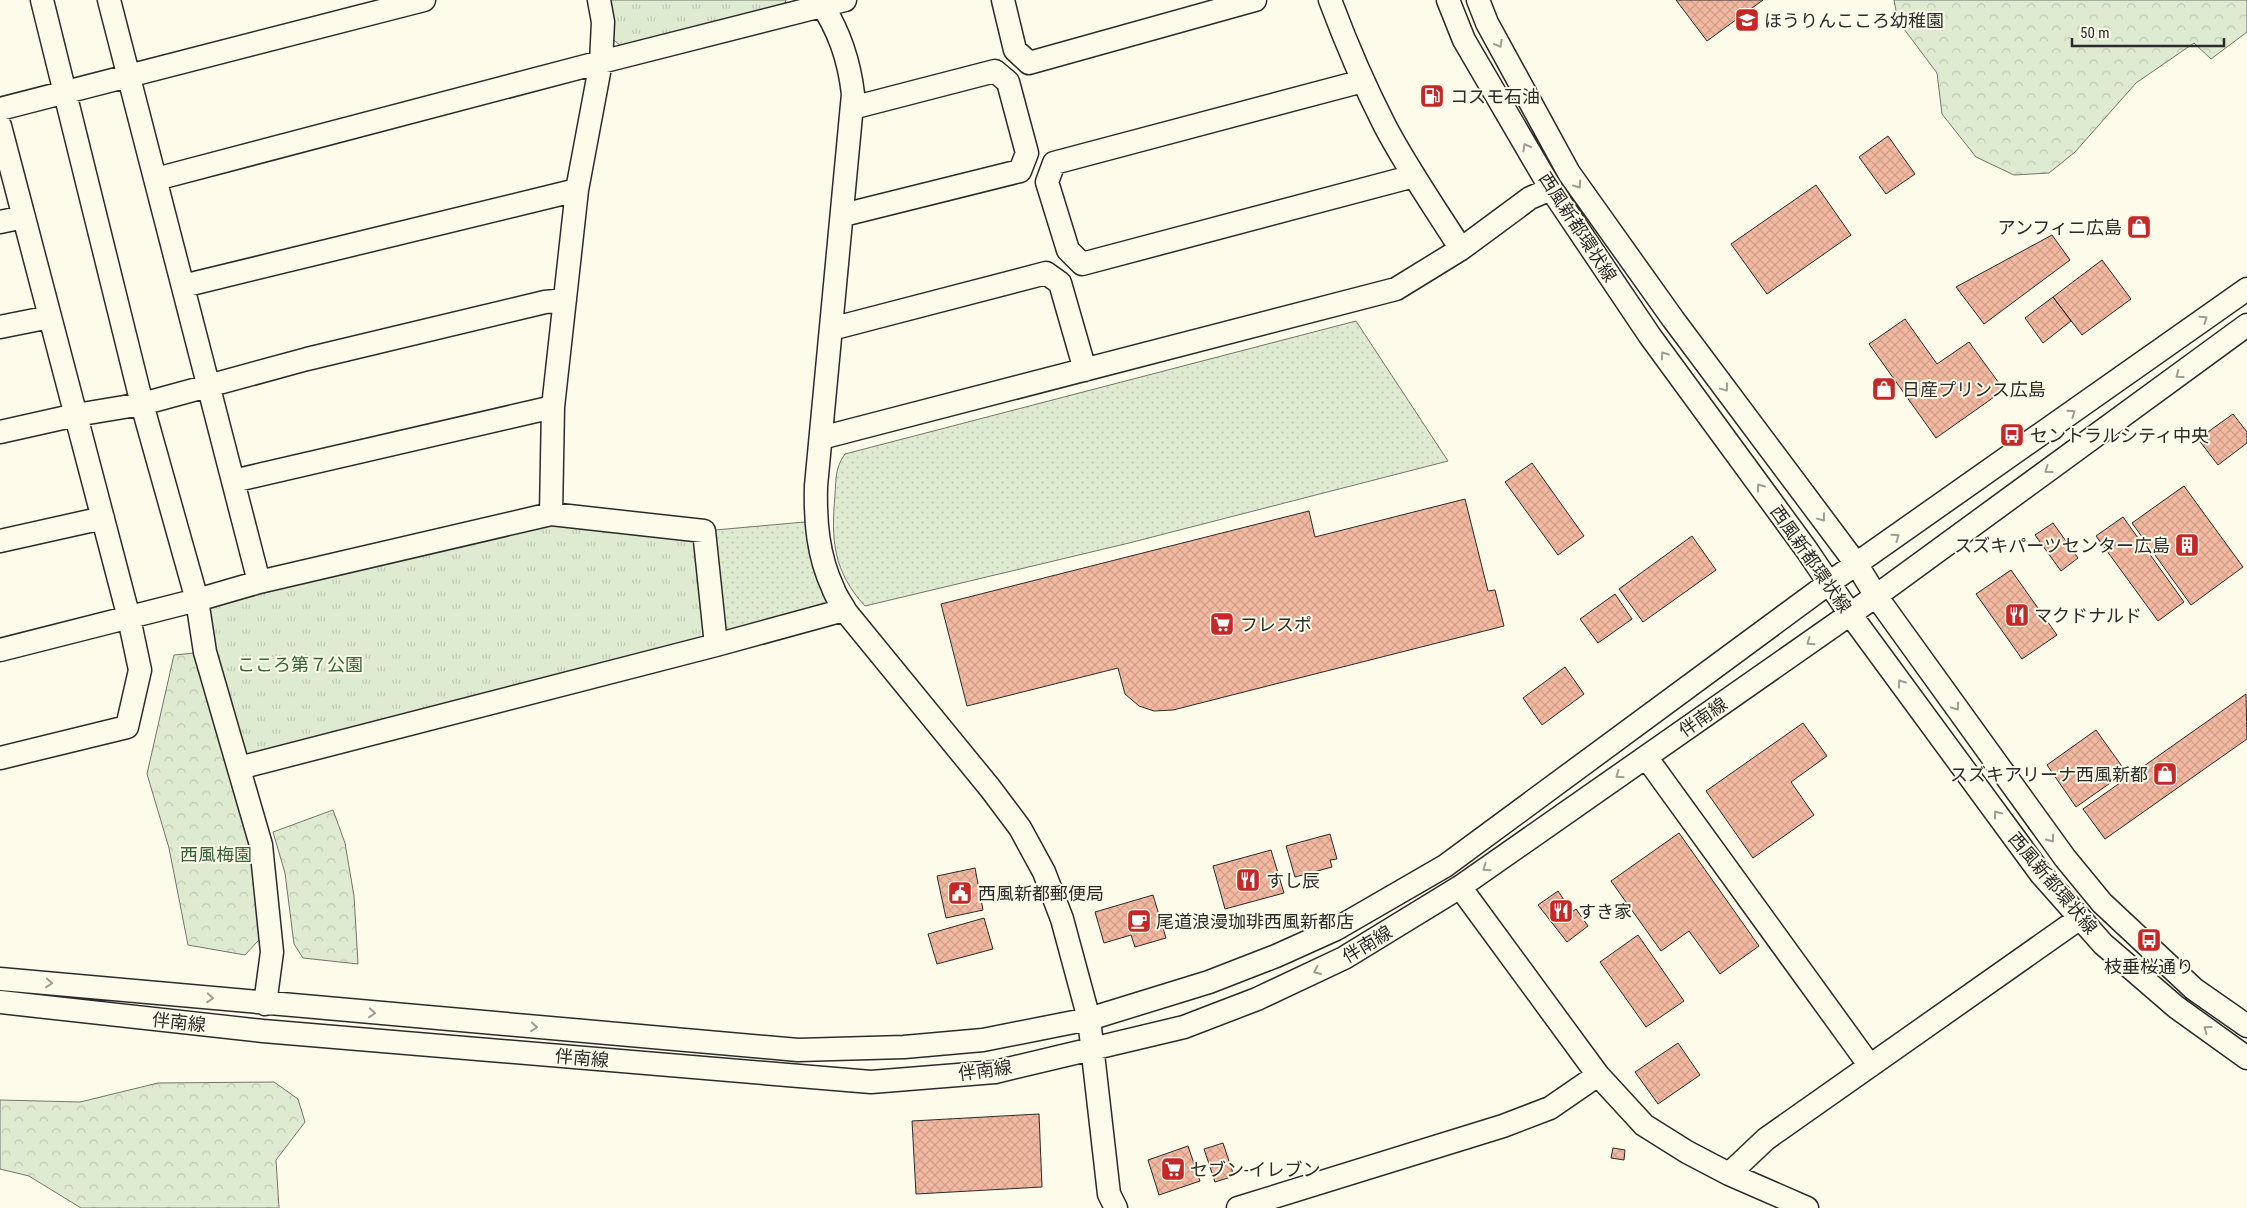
<svg xmlns="http://www.w3.org/2000/svg" width="2247" height="1208" font-family="'Roboto Condensed','Noto Sans JP',sans-serif">
<defs>
<pattern id="grass-dots" width="8" height="8" patternUnits="userSpaceOnUse" patternTransform="scale(1.25)"><rect width="8" height="8" fill="#deebd1"/><path d="M2 2h.1M6 6h.1" fill="none" stroke="#bfcab4" stroke-width="1.8" stroke-linecap="round"/></pattern>
<pattern id="forest-crowns" width="20" height="18" patternUnits="userSpaceOnUse" patternTransform="scale(1.25)"><rect width="20" height="18" fill="#deebd1"/><path d="M2 6a3 3 0 1 1 6 0M12 15a3 3 0 1 1 6 0" fill="none" stroke="#bfcab4"/></pattern>
<pattern id="park-tufts" width="24" height="20" patternUnits="userSpaceOnUse" patternTransform="scale(1.25)"><rect width="24" height="20" fill="#deebd1"/><path d="M3 7l-1-3M5 7V3M7 7l1-3M15 17l-1-3M17 17v-4M19 17l1-3" fill="none" stroke="#bfcab4"/></pattern>
<pattern id="building-cross-hatch" width="8" height="8" patternUnits="userSpaceOnUse" patternTransform="scale(1.25)"><rect width="8" height="8" fill="#f2b8a0"/><path d="M0 0l8 8M0 8l8-8" fill="none" stroke="#d09e8a"/></pattern>
</defs>
<rect width="100%" height="100%" fill="#fdfbea"/>
<!-- grass -->
<path fill="url(#grass-dots)" stroke="#74746e" d="M1356 321 1448 461 1129 543 865 606C833 571 831 540 835 495 836 479 835 468 845 454Z
M816 521 844 610 716 645 704 531Z"/>
<!-- forest -->
<path fill="url(#forest-crowns)" stroke="#74746e" d="M1894 0H2247V32L2211 59 2194 43 2136 83 2075 152 2049 173 2014 175 1976 157 1942 114 1937 73 1898 21Z
M205 652 270 928 245 955 188 945 169 848 147 774 174 655Z
M333 810 345 843 354 896 358 964 303 958 294 944 285 873 273 832Z
M274 1082 298 1099 305 1122 276 1160 279 1208H81L29 1176 0 1169V1100L80 1102 158 1083Z"/>
<!-- park -->
<path fill="url(#park-tufts)" stroke="#74746e" d="M610 0H786L784 6 625 49 611 38 612 8Z
M551 514 704 531 716 645 239 768 197 600Z"/>
<!-- building -->
<path fill="url(#building-cross-hatch)" stroke="#2b2b2b" d="M1676 0H1763L1707 41Z
M1888 136 1915 174 1886 194 1859 157Z
M1816 185 1851 235 1767 294 1731 244Z
M2052 235 2070 260 1984 324 1956 287Z
M2102 260 2131 299 2082 335 2053 297Z
M2053 297 2071 321 2043 343 2025 318Z
M1905 319 1937 364 1969 342 2004 390 1936 438 1869 344Z
M2233 414 2247 432V443L2218 465 2198 439Z
M1532 463 1584 536 1558 555 1505 482Z
M2184 486 2243 567 2191 605 2132 523Z
M1465 499 1488 591 1495 590 1504 626 1173 710 1154 711 1139 706 1125 694 1118 668 967 706 941 604 1309 511 1315 537Z
M2123 517 2184 602 2158 621 2096 536Z
M2053 523 2078 558 2061 571 2035 535Z
M1692 536 1716 570 1643 622 1619 589Z
M2011 570 2057 635 2022 659 1976 594Z
M1615 594 1632 619 1598 643 1580 619Z
M1565 667 1584 694 1542 725 1523 698Z
M2246 694 2247 739 2105 839 2083 809Z
M1803 723 1827 756 1791 782 1814 815 1753 858 1706 791Z
M2096 730 2126 772 2076 807 2047 765Z
M1679 833 1759 946 1720 974 1689 931 1661 951 1611 881Z
M1330 834 1337 859 1330 860 1332 867 1295 877 1286 846Z
M1271 850 1284 893 1225 909 1213 866Z
M975 868 983 910 946 918 937 876Z
M1558 891 1572 912 1576 909 1588 926 1567 942 1538 905Z
M1153 895 1166 938 1135 947 1131 935 1104 943 1095 912Z
M984 918 993 949 937 964 928 934Z
M1638 935 1684 1001 1646 1027 1600 962Z
M1678 1043 1700 1075 1658 1104 1635 1072Z
M1039 1114 1042 1187 916 1194 912 1121Z
M1223 1143 1234 1176 1215 1182 1204 1149Z
M1188 1146 1200 1181 1159 1195 1148 1160Z
M1613 1148 1625 1150 1624 1160 1611 1158Z"/>
<g fill="none" stroke-linecap="round" stroke-linejoin="round">
<defs>
<path id="minor" d="M42 0 142 404 197 600 205 652 261 845 272 952 265 1004
M109 0 259 582
M819 0C839 30 849 59 853 94L816 486C815 522 818 556 833 588 836 597 842 604 846 612L990 788 1020 828 1044 872 1062 919 1089 1019 1109 1194 1116 1208
M1003 0 1015 50 1029 63 1255 0
M1330 0C1346 43 1364 85 1385 126 1407 168 1435 208 1461 249
M1448 0 1464 40 1551 189 1650 336 1806 549 1850 614 2041 874 2103 944 2176 1007 2247 1058
M1478 0 1487 23 1569 173 1673 319 1857 565 1876 596 2065 858 2102 903 2194 989 2247 1026
M1363 81 1054 163 1047 182 1068 250 1082 264 1414 176
M0 109 424 0
M0 126 129 618 140 670 127 727 0 758
M156 179 601 62 845 0
M843 215 1020 171 1027 153 1008 82 995 71 852 108
M0 222 24 217
M183 286 577 190
M0 327 50 317
M831 329 1046 273 1060 283 1085 370
M0 432 76 415 142 404 307 359 545 302 565 300
M821 438 1396 289 1461 249 1530 198 1551 189
M233 481 553 407
M551 514 553 407 577 190 601 62 603 22 599 0
M0 541 103 518
M0 650 197 600 259 582 551 514 704 531 716 645
M1646 757 1870 1066
M239 768 716 645 844 610
M1460 887 1598 1075 1644 1125 1687 1152 1729 1174 1807 1208
M0 979 798 1050 904 1047 983 1040 1089 1019 1209 982 1276 956 1336 929 1445 866 1829 583 2247 289
M0 1002 263 1031 871 1082 995 1072 1184 1027 1257 999 1344 958 1460 887 1876 596 2247 325
M1729 1174 1766 1139 2080 918
M1238 1208 1503 1126 1550 1108 1598 1075"/>
</defs>
<!-- minor casing -->
<use href="#minor" stroke="#2b2b2b" stroke-width="25"/>
<!-- minor -->
<use href="#minor" stroke="#fdfbea" stroke-width="22"/>
</g>
<!-- one-way arrows -->
<defs><path id="oneway-chevron" d="M-2-3.5L2.5 0L-2 3.5" fill="none" stroke-width="1.6" stroke-linecap="round" stroke-linejoin="round" transform="scale(1.25)"/></defs>
<g stroke="#9e9d94">
<use href="#oneway-chevron" transform="translate(1499 44) rotate(61)"/>
<use href="#oneway-chevron" transform="translate(1526 147) rotate(-120)"/>
<use href="#oneway-chevron" transform="translate(1578 185) rotate(55)"/>
<use href="#oneway-chevron" transform="translate(2204 319) rotate(-35)"/>
<use href="#oneway-chevron" transform="translate(1664 355) rotate(-126)"/>
<use href="#oneway-chevron" transform="translate(2179 375) rotate(144)"/>
<use href="#oneway-chevron" transform="translate(1725 388) rotate(53)"/>
<use href="#oneway-chevron" transform="translate(2072 413) rotate(-35)"/>
<use href="#oneway-chevron" transform="translate(2048 470) rotate(144)"/>
<use href="#oneway-chevron" transform="translate(1760 487) rotate(-126)"/>
<use href="#oneway-chevron" transform="translate(1822 518) rotate(53)"/>
<use href="#oneway-chevron" transform="translate(1896 537) rotate(-35)"/>
<use href="#oneway-chevron" transform="translate(1810 642) rotate(145)"/>
<use href="#oneway-chevron" transform="translate(1901 683) rotate(-126)"/>
<use href="#oneway-chevron" transform="translate(1956 707) rotate(54)"/>
<use href="#oneway-chevron" transform="translate(1619 775) rotate(145)"/>
<use href="#oneway-chevron" transform="translate(1997 814) rotate(-126)"/>
<use href="#oneway-chevron" transform="translate(2051 839) rotate(54)"/>
<use href="#oneway-chevron" transform="translate(1486 868) rotate(145)"/>
<use href="#oneway-chevron" transform="translate(1317 971) rotate(155)"/>
<use href="#oneway-chevron" transform="translate(49 983) rotate(5)"/>
<use href="#oneway-chevron" transform="translate(210 998) rotate(5)"/>
<use href="#oneway-chevron" transform="translate(372 1013) rotate(5)"/>
<use href="#oneway-chevron" transform="translate(534 1027) rotate(5)"/>
<use href="#oneway-chevron" transform="translate(2207 1029) rotate(-144)"/>
</g>
<!-- icons -->
<defs>
<symbol id="school-square" viewBox="-11 -11 22 22"><rect x="-9" y="-9" width="18" height="18" rx="4" fill="#c62828" stroke="#fdfbea"/><path d="M0-5L7-2L0 1L-7-2ZM-4 1L0 2.5L4 1V4Q0 6-4 4Z" fill="#fff"/></symbol>
<symbol id="fuel-square" viewBox="-11 -11 22 22"><rect x="-9" y="-9" width="18" height="18" rx="4" fill="#c62828" stroke="#fdfbea"/><path d="M-5.5-6h7V0h2V4h1.3V-2.5L3-4.5l.8-.8L6-3V5H2.5V1h-1V6h-7ZM-4.2-4.7v3.2H.2V-4.7Z" fill="#fff"/></symbol>
<symbol id="shop-square" viewBox="-11 -11 22 22"><rect x="-9" y="-9" width="18" height="18" rx="4" fill="#c62828" stroke="#fdfbea"/><path d="M-5-2.5h2.3a2.7 3.5 0 0 1 5.4 0H5L5.5 6h-11ZM-1.5-2.5h3a1.5 2.3 0 0 0-3 0Z" fill="#fff"/></symbol>
<symbol id="bus-square" viewBox="-11 -11 22 22"><rect x="-9" y="-9" width="18" height="18" rx="4" fill="#c62828" stroke="#fdfbea"/><path d="M-5-6H5V4H4V6H2V4H-2V6H-4V4H-5ZM-3.5-4V0h7V-4ZM-3.5 1.2v1.5H-2V1.2ZM2 1.2v1.5H3.5V1.2Z" fill="#fff"/></symbol>
<symbol id="building-square" viewBox="-11 -11 22 22"><rect x="-9" y="-9" width="18" height="18" rx="4" fill="#c62828" stroke="#fdfbea"/><path d="M-4-6H4V6H1V3H-1V6H-4ZM-2.5-4.3h1.7v1.8h-1.7ZM.8-4.3h1.7v1.8H.8ZM-2.5-1h1.7V.8h-1.7ZM.8-1h1.7V.8H.8Z" fill="#fff"/></symbol>
<symbol id="restaurant-square" viewBox="-11 -11 22 22"><rect x="-9" y="-9" width="18" height="18" rx="4" fill="#c62828" stroke="#fdfbea"/><path d="M-5-6h1v4h1v-4h1v4h1v-4h1v5L-1.5 .5V6h-2V.5L-5-1ZM5-6V6H3V1.5H1.5Q1.5-4 5-6Z" fill="#fff"/></symbol>
<symbol id="supermarket-square" viewBox="-11 -11 22 22"><rect x="-9" y="-9" width="18" height="18" rx="4" fill="#c62828" stroke="#fdfbea"/><path d="M-6-5.5h2.5l.6 2H6L4.5 2H-2.5L-4.4-4H-6ZM-1.5 3.2a1.3 1.3 0 1 0 .1 0ZM3 3.2a1.3 1.3 0 1 0 .1 0Z" fill="#fff"/></symbol>
<symbol id="civic-square" viewBox="-11 -11 22 22"><rect x="-9" y="-9" width="18" height="18" rx="4" fill="#c62828" stroke="#fdfbea"/><path d="M-.6-6.5H3V-4.5H.6V-3L4-1V1h2V6H-6V1h2V-1L-.6-3ZM-1.2 2.5V6h2.4V2.5Z" fill="#fff"/></symbol>
<symbol id="cafe-square" viewBox="-11 -11 22 22"><rect x="-9" y="-9" width="18" height="18" rx="4" fill="#c62828" stroke="#fdfbea"/><path d="M-5.5-4.5H6V0H3Q3 3.5 0 3.5H-2.5Q-5.5 3.5-5.5 0ZM3-3.2v2h1.7v-2ZM-6 4.5H4V6H-6Z" fill="#fff"/></symbol>
</defs>
<g fill-rule="evenodd">
<use href="#school-square" x="1733" y="6" width="28" height="28"/>
<use href="#fuel-square" x="1418" y="82" width="28" height="28"/>
<use href="#shop-square" x="2125" y="213" width="28" height="28"/>
<use href="#shop-square" x="1870" y="375" width="28" height="28"/>
<use href="#bus-square" x="1998" y="421" width="28" height="28"/>
<use href="#building-square" x="2173" y="531" width="28" height="28"/>
<use href="#restaurant-square" x="2003" y="601" width="28" height="28"/>
<use href="#supermarket-square" x="1208" y="610" width="28" height="28"/>
<use href="#shop-square" x="2151" y="760" width="28" height="28"/>
<use href="#restaurant-square" x="1234" y="866" width="28" height="28"/>
<use href="#civic-square" x="946" y="879" width="28" height="28"/>
<use href="#restaurant-square" x="1547" y="897" width="28" height="28"/>
<use href="#cafe-square" x="1125" y="907" width="28" height="28"/>
<use href="#bus-square" x="2135" y="926" width="28" height="28"/>
<use href="#supermarket-square" x="1159" y="1155" width="28" height="28"/>
</g>
<g text-anchor="middle" dominant-baseline="central" stroke-width="4" stroke-linejoin="round" paint-order="stroke">
<!-- poi labels -->
<g font-size="18" fill="#2b2b2b" stroke="#fdfbea" text-anchor="start">
<text x="1764" y="20">ほうりんこころ幼稚園</text>
<text x="1450" y="96">コスモ石油</text>
<text x="2122" y="227" text-anchor="end">アンフィニ広島</text>
<text x="1902" y="389">日産プリンス広島</text>
<text x="2030" y="435">セントラルシティ中央</text>
<text x="2170" y="545" text-anchor="end">スズキパーツセンター広島</text>
<text x="2034" y="615">マクドナルド</text>
<text x="1240" y="624">フレスポ</text>
<text x="2148" y="774" text-anchor="end">スズキアリーナ西風新都</text>
<text x="1266" y="880">すし辰</text>
<text x="978" y="893">西風新都郵便局</text>
<text x="1578" y="911">すき家</text>
<text x="1156" y="921">尾道浪漫珈琲西風新都店</text>
<text x="2149" y="966" text-anchor="middle">枝垂桜通り</text>
<text x="1190" y="1169">セブン-イレブン</text>
</g>
<!-- street labels -->
<g font-size="18" fill="#2b2b2b" stroke="#fdfbea">
<text transform="translate(1578 227) rotate(57)">西風新都環状線</text>
<text transform="translate(1811 559) rotate(55)">西風新都環状線</text>
<text transform="translate(1703 717) rotate(-35)">伴南線</text>
<text transform="translate(2053 883) rotate(50)">西風新都環状線</text>
<text transform="translate(1367 944) rotate(-31)">伴南線</text>
<text transform="translate(179 1022) rotate(6)">伴南線</text>
<text transform="translate(582 1058) rotate(5)">伴南線</text>
<text transform="translate(985 1070) rotate(-8)">伴南線</text>
</g>
<!-- park labels -->
<g font-size="18" fill="#34623c" stroke="#fdfbea">
<text x="300" y="664">こころ第７公園</text>
<text x="216" y="854">西風梅園</text>
</g>
</g>
<!-- scale -->
<path d="M2072 38v8h152v-8" fill="none" stroke="#2b2b2b" stroke-width="2.5"/>
<text x="2080" y="38" font-size="15" fill="#2b2b2b" stroke="#fdfbea" stroke-width="4" paint-order="stroke">50 m</text>
</svg>
